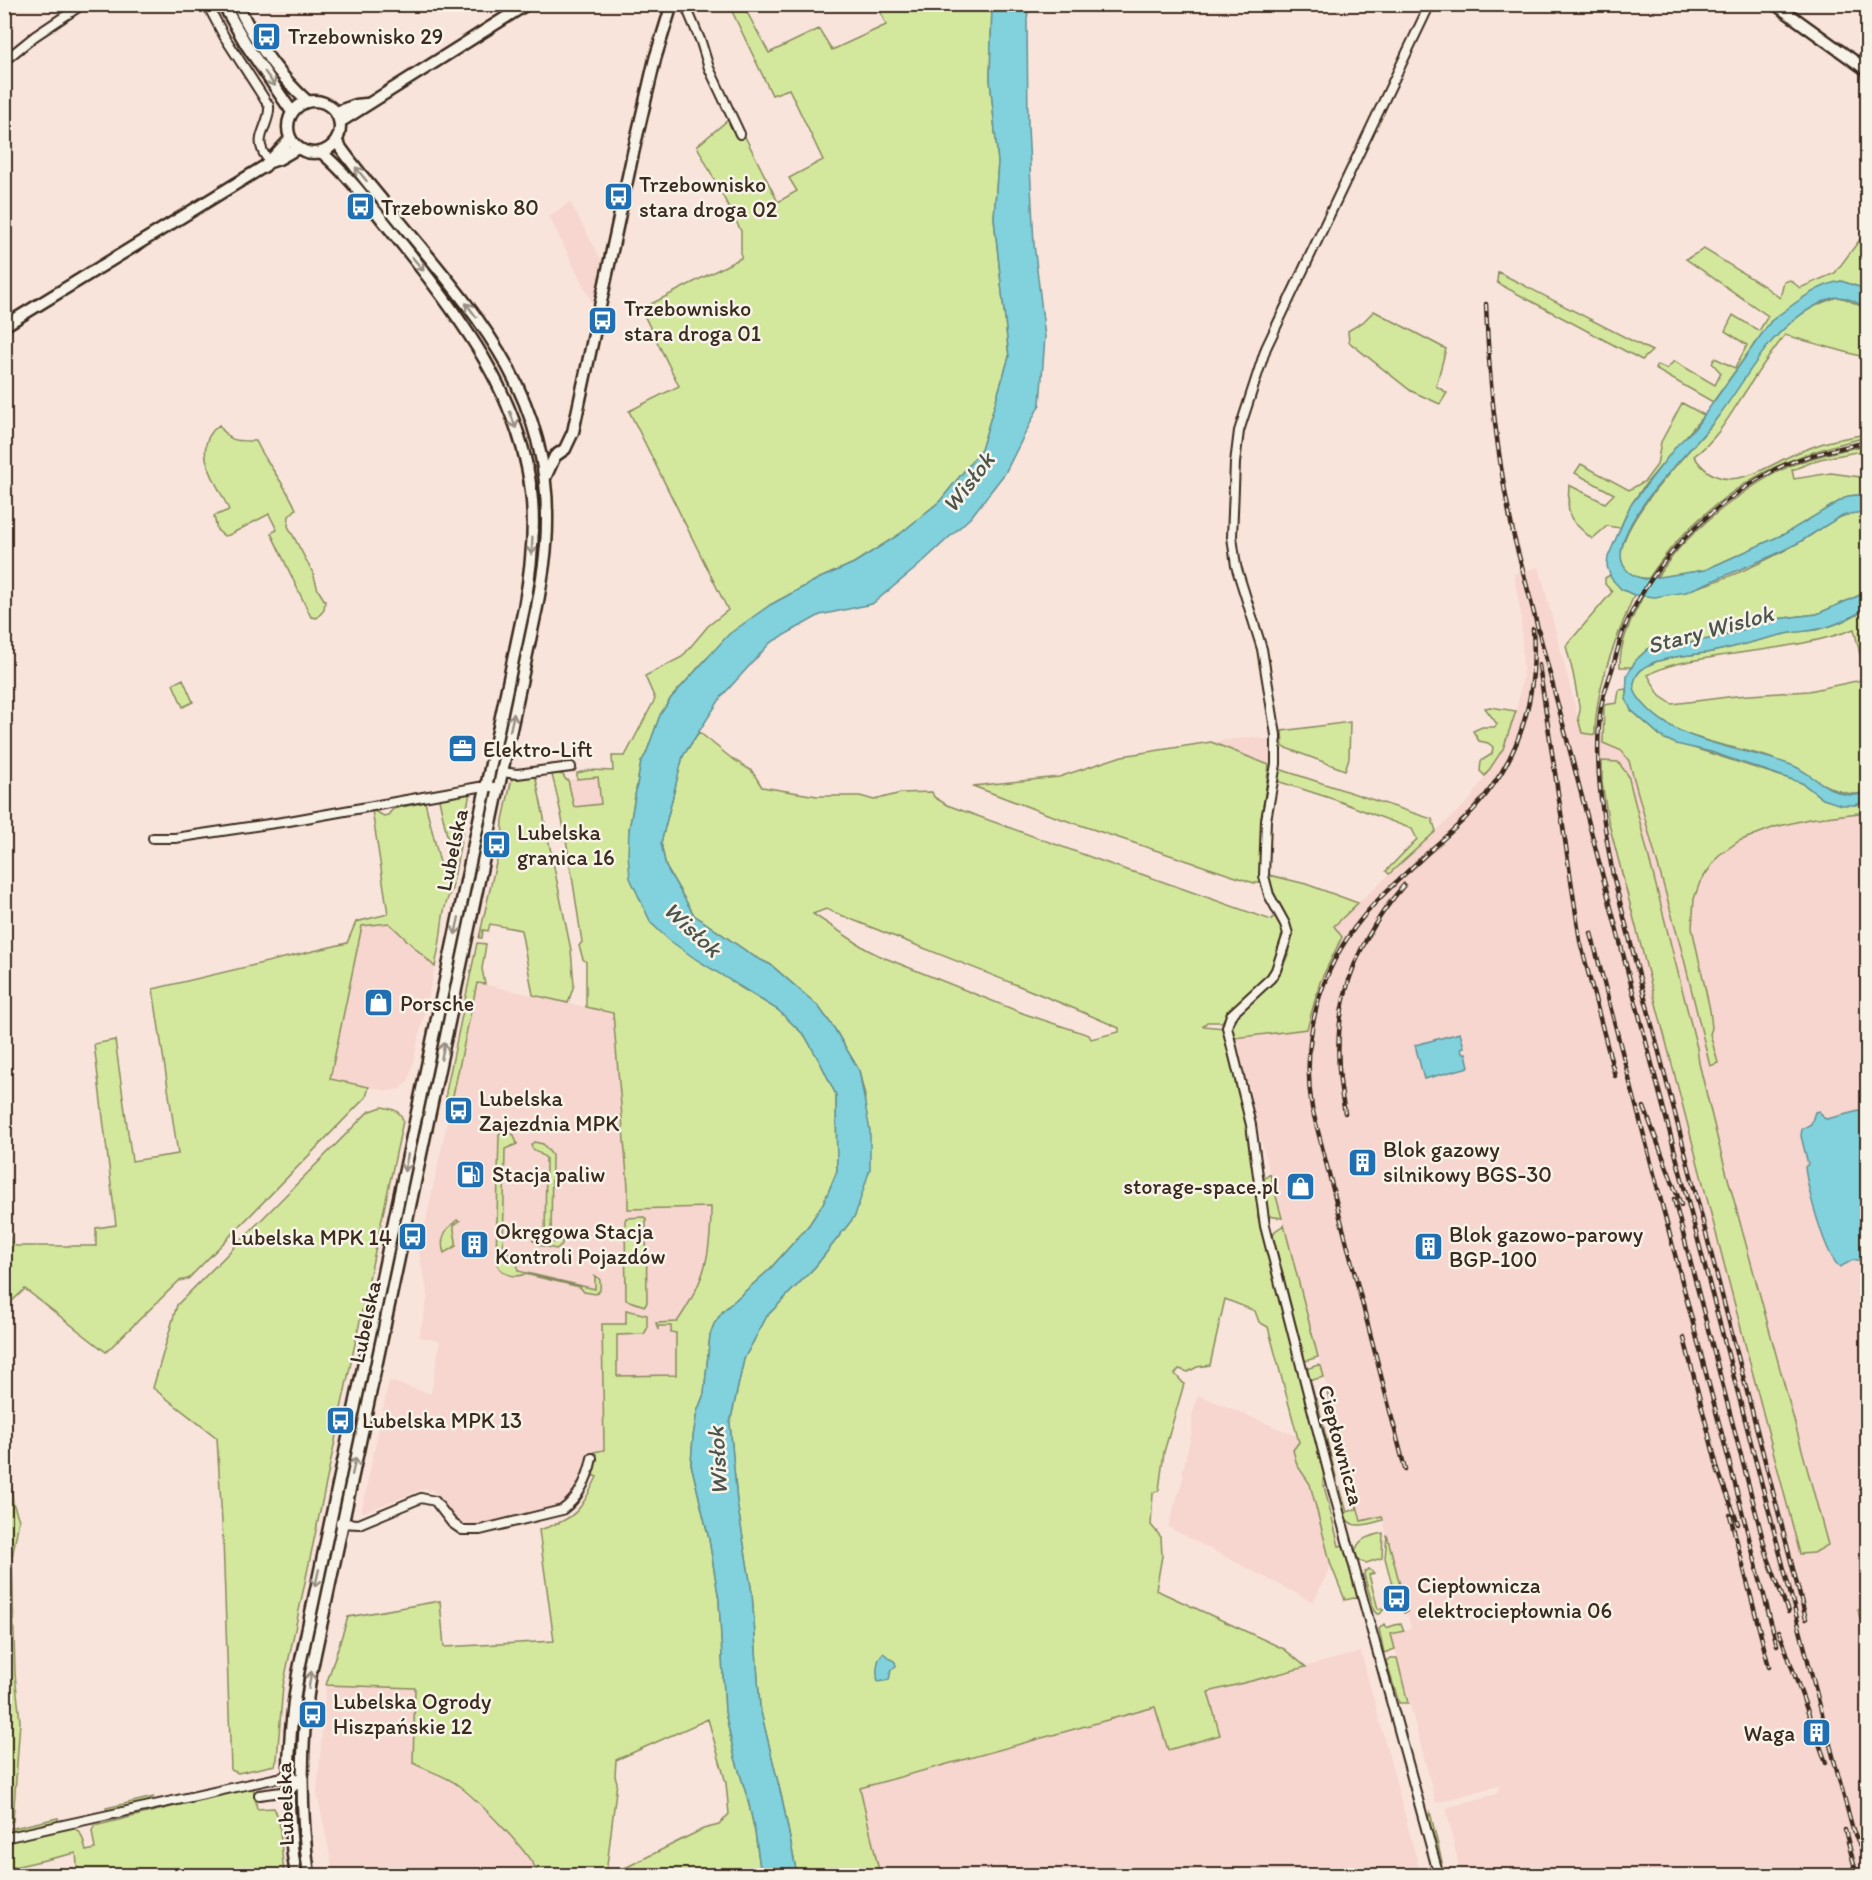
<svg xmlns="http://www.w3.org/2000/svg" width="1872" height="1880" font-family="Itim,sans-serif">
<rect width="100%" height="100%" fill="#f9e4db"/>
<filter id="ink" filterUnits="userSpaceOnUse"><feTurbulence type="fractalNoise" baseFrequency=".0167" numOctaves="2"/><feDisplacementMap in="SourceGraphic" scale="12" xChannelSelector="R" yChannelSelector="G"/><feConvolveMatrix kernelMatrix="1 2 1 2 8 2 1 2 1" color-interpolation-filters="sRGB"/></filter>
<g filter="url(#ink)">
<!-- built -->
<path fill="#f6d6ce" d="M570 202 603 263 595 309 549 216Z
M1488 303 1493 394 1510 506 1526 570 1539 567 1582 733 1630 743 1855 805 1867 801 1868 1607 1858 1610 1868 1650 1867 1875H1461L1446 1808 1496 1794 1500 1785 1436 1803 1391 1634 1411 1628 1383 1520 1382 1516 1362 1521 1234 1038 1307 1029 1320 982 1341 938 1333 926 1470 800 1503 749 1517 706 1523 675 1521 616 1514 574 1520 572 1505 508 1491 419 1484 317V304Z
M1254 737 1272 741 1269 765 1211 742Z
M598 776 601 804 573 807 568 780Z
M389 923 435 967 409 1080 401 1089 389 1091 330 1079 362 926Z
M477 983 613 1013 628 1187V1209L711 1207 709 1253 701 1280 692 1299 678 1379 608 1383 602 1324 604 1450 594 1453 569 1498 559 1505 477 1525H465L455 1520 442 1501 434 1496 433 1490 428 1491 427 1488 361 1513 389 1381 431 1394 440 1341 419 1337 428 1295 419 1253Z
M1198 1395 1297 1436 1299 1442 1293 1450 1297 1465 1310 1484 1331 1565 1313 1602 1168 1527 1184 1475 1182 1473 1192 1432V1416Z
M1361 1652 1421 1875H880L860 1788 1155 1706 1168 1750 1208 1692Z
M326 1685 415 1688 413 1763 454 1783 497 1821 529 1858 539 1875H334L317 1793Z"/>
<!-- green -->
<path fill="#d4e89d" stroke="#88895e" stroke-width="1.5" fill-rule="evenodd" d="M729 5H743L769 53 819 29 832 50 886 25 878 5H992L990 79 998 162 994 218 1009 357 981 450 940 501 900 534 854 563 818 579 770 605 706 659 671 698 660 715 646 754 641 762 629 830 738 986 778 1010 805 1036 821 1064 836 1095 837 1171 824 1202 809 1225 769 1270 723 1311 714 1324 710 1335 704 1394 697 1412 693 1437 691 1464 709 1539 719 1600 725 1712 734 1754 748 1800 755 1832 761 1875H539C530 1852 476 1798 455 1783 443 1775 426 1770 413 1763L415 1688 326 1685 348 1617 440 1601 444 1647 554 1641 539 1530C576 1519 580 1511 597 1477L592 1475 596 1457 593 1455 594 1452 604 1450 602 1324H626V1310L647 1315V1329L644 1334 617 1335V1376L676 1375V1333L671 1332V1326H658V1330L656 1323 677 1322C705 1281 711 1256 711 1207L628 1209V1187L613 1013 586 1007V962L583 959 579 946 582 942C573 884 566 827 551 771L563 775 566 780H568L574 807 601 804 598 777 577 779V773L590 770 613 771 612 756H625L655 699 645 676 682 657 708 626 728 610 629 411 679 386 641 309 741 258V231L697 146 734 115 778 202 797 191 789 178 823 160 789 89 772 95ZM708 1719 726 1783 729 1814 719 1825 703 1829 619 1871 608 1875 607 1866 617 1782 615 1776 616 1760Z
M1861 238 1867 239V292L1862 288 1841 281 1771 321 1713 402 1655 369 1657 365 1667 369 1674 361 1715 385 1721 373 1712 363 1715 358 1735 368 1747 345 1725 331 1733 315 1759 331 1768 316 1686 259 1704 249 1764 286 1780 298 1784 282 1790 280 1800 288 1835 273Z
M1498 272 1652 351 1642 360 1499 284 1497 282Z
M1837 297 1846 299 1867 309V358L1785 335C1772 352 1760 368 1749 386 1733 410 1718 439 1694 456 1720 497 1756 473 1788 457 1797 452 1808 449 1818 445 1834 439 1851 438 1867 433V437C1839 444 1811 451 1784 463 1732 485 1679 531 1649 578 1639 579 1631 576 1625 569 1601 536 1695 447 1714 422 1736 393 1755 353 1782 329 1798 314 1816 304 1837 297Z
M1374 311 1446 349 1436 386 1447 393 1440 404 1411 391 1349 342 1348 331 1363 322Z
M1682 403 1704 415 1644 486 1630 506 1620 528 1607 526 1592 539C1567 516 1567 520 1569 485L1605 503 1614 494 1575 473 1581 464 1629 490 1645 481 1657 465 1661 442Z
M219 425C231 443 235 441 256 441 267 465 286 485 296 509L289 516 288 526 313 573 318 590 325 601 324 610 317 618 311 617 271 533 277 530 269 514 229 535 224 536 217 530 214 516 229 510C218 483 188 449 219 425Z
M1867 445V450L1820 459 1792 470 1794 479 1831 473 1867 478V494L1848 496 1787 533 1705 570 1656 578C1666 565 1676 550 1688 539 1713 513 1759 479 1792 465 1816 456 1842 450 1867 445Z
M1867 511V592L1817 614 1776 619 1727 635 1707 640 1660 645 1648 649 1636 660 1632 667H1620C1619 642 1632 619 1643 596 1689 598 1757 566 1798 543 1812 536 1825 523 1841 517 1849 513 1859 512 1867 511Z
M1610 575 1621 589 1634 595C1616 640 1595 686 1595 735L1582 733 1578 718 1580 711 1573 673 1566 646 1612 592 1605 584V578Z
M1867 608V791C1843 805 1795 765 1768 757 1724 743 1672 740 1641 702 1635 694 1631 687 1636 677 1640 667 1656 661 1666 659 1681 655 1696 655 1711 652 1738 647 1764 638 1791 633 1802 631 1815 631 1827 627 1842 623 1854 616 1867 608ZM1854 629 1866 679 1809 691 1736 696 1672 704 1660 696 1648 675C1669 663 1691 661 1714 657 1761 649 1810 646 1854 629Z
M183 679 193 702 183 707 173 684Z
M1626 689V699L1631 710 1663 738 1802 783 1823 799 1855 805 1867 801V812L1809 819 1775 827 1739 841 1719 855 1700 882 1694 899 1692 928 1710 1010 1712 1028 1710 1034 1718 1063 1710 1066 1684 959 1629 761 1622 751 1603 743 1604 705 1617 703 1619 690Z
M1490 707 1516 711 1503 749 1485 776 1480 771 1481 761 1492 754 1493 747 1488 743 1479 741 1473 731 1482 727H1495L1497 724 1485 708Z
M1350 722 1349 758 1345 770 1283 747 1282 731Z
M699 732 731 758 752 771 762 787 817 796H860L874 800 901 793 932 792 934 797 947 805 1129 871 1141 874 1271 920 1276 915 1284 935 1272 971 1232 1009 1222 1022H1207L1203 1026 1224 1028 1245 1107 1257 1189 1258 1217 1324 1469 1323 1482 1339 1546 1344 1545 1359 1599 1354 1598 1345 1600 1331 1565 1310 1484 1297 1465 1293 1450 1299 1442 1268 1327 1259 1322 1255 1311 1225 1299 1210 1365 1197 1367 1188 1372 1179 1369 1175 1374 1184 1384 1164 1452 1159 1490 1153 1493 1151 1525 1161 1537 1162 1556 1156 1590 1284 1649 1306 1667 1208 1692 1220 1735 1168 1750 1155 1707 860 1788 880 1875H797L783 1803 760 1708 752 1593 737 1502 730 1423 744 1359 767 1316 815 1267 855 1216 865 1096 859 1070 834 1028 818 1006 771 965 755 957 694 915 666 867 661 843 683 756ZM826 909C923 949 1023 985 1119 1028V1032L1091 1039 1089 1035 1025 1014 880 956 866 949 813 914Z
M1211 742 1269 765 1261 821V883H1254L1047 814 973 786 1059 777 1122 756Z
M1602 761 1618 762 1628 775 1697 1048 1699 1063 1720 1149 1828 1545 1814 1553 1800 1554 1608 820 1602 782Z
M1279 769 1432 819 1436 831 1389 874 1386 871 1417 839 1412 829 1333 799 1277 781Z
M535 774 571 950 574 985 568 1003 533 995 521 930 490 924 488 931 483 930 482 938H479L495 867 502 844 503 820 512 778Z
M470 792 452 889C444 904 443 916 441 932 440 944 437 955 435 967L389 923 362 926 330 1079 369 1087 366 1097 188 1279 179 1281 106 1352 25 1289 9 1304H5L4 1205 11 1245 17 1246H96V1228L116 1225 94 1044 115 1040 132 1161 178 1154 153 989 347 943 356 922 388 914 372 810 384 816 388 815 393 809 425 802 445 883 452 858 439 799Z
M1269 875 1306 884 1358 903 1334 926 1342 937 1320 982 1307 1029 1234 1038 1231 1022C1257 995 1301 966 1289 923 1283 904 1272 898 1269 875Z
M477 943 486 944 482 969 485 984 477 983 451 1105 446 1097V1092Z
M382 1107C391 1109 401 1110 403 1121L341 1409C335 1416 333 1426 336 1436L283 1686 277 1759 275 1765 238 1773 231 1770 223 1539 217 1438 153 1388 177 1305 368 1112Z
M504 1130 514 1135 517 1144 505 1149 503 1254 512 1252 517 1255 518 1271 595 1289V1276C602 1278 600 1284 600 1290L596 1294 584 1292 580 1287 525 1274C513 1279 499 1274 496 1260L499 1134Z
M534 1142 543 1144 552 1155 551 1243 563 1240 561 1246 556 1249 539 1245 532 1240 545 1242 546 1158 532 1148 531 1145Z
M1270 1174 1282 1218 1268 1216 1262 1180Z
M644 1217 646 1219 647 1302 645 1306 626 1300 625 1221 626 1218Z
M457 1220 460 1221 454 1225C453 1233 457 1238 456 1246L444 1253C439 1239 445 1229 457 1220Z
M1284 1225 1318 1357 1305 1361 1273 1236 1275 1231Z
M4 1333 7 1368 5 1414 13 1503 19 1520 12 1558 15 1674 20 1721 13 1821 5 1823Z
M1318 1365 1321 1366 1324 1377 1312 1380 1309 1377 1306 1369Z
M1326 1387 1361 1521 1382 1516 1383 1520C1376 1522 1367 1525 1360 1525 1342 1527 1339 1500 1338 1488H1340L1347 1512 1357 1509Z
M1315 1398 1317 1400 1337 1481 1335 1480Z
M1383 1533 1382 1558 1366 1563 1359 1561 1355 1552C1359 1537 1371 1536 1383 1533Z
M1387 1535 1407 1612 1404 1613 1400 1595 1395 1596 1385 1558Z
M1369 1569 1374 1573 1369 1575 1378 1609H1384L1380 1614H1377L1374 1611 1364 1575 1365 1571Z
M1867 1607H1868L1867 1650 1858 1610Z
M1401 1623 1404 1631 1391 1634 1395 1649 1384 1653 1379 1629 1384 1624 1386 1628Z
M1390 1658H1397L1408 1703H1399L1386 1661Z
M253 1787 257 1809 274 1808 279 1819 284 1875H78L76 1853 5 1869 4 1842 70 1827C83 1830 83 1840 86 1851L95 1849 92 1831 94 1826Z
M154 1797 146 1803 107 1811 106 1808Z
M1430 1812 1442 1862 1438 1859 1428 1819Z
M58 1818V1822L5 1834 4 1830Z"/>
<!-- water -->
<path fill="#81d2dd" stroke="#658f91" stroke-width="1.5" d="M992 5H1029L1027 19 1028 127 1034 244 1045 337 1040 404 1005 473 971 517 916 568 872 604 820 615 770 643 722 696 683 756 661 843 666 867 694 915 755 957 771 965 818 1006 834 1028 859 1070 870 1131V1169L855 1216 815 1267 767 1316 744 1359 730 1423 737 1502 752 1593 760 1708 783 1803 797 1875H761L755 1832 748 1800 734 1754 725 1712 719 1600 709 1539 691 1464 693 1437 697 1412 704 1394 710 1335 714 1324 723 1311 769 1270 809 1225 824 1202 837 1171 836 1095 821 1064 805 1036 778 1010 697 960 669 940 651 923 630 878 628 854 629 830 641 762 646 754 660 715 671 698 729 634 770 605 818 579 854 563 900 534 940 501 981 450 1009 357 994 218 998 162 990 79Z
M1841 281 1862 288 1867 292V309C1860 304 1848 297 1838 297 1830 297 1820 303 1813 307 1764 335 1747 381 1713 423 1687 455 1630 507 1622 547 1618 565 1628 576 1645 579L1705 570 1786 533 1848 496 1867 494V511L1841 516 1798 543 1774 555 1686 592 1655 597 1634 595 1621 589 1611 578 1607 566 1608 557 1630 506 1677 445 1695 428 1771 321C1791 306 1816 285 1841 281Z
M1867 592V608C1854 616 1842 623 1827 627 1815 631 1802 631 1791 633 1764 638 1738 647 1711 652 1696 655 1681 655 1666 659 1655 661 1640 667 1636 677 1631 687 1635 694 1642 702 1676 745 1745 747 1794 766 1816 776 1841 806 1867 791V801L1855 805H1841L1823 799 1802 783 1711 752 1676 744 1663 738 1631 710 1626 699 1627 675 1636 660 1648 649 1660 645 1694 642 1727 635 1776 619 1817 614Z
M1460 1033 1464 1047 1461 1048 1462 1053H1466L1469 1067 1424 1079 1415 1045Z
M1867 1109V1260H1853L1840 1267C1825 1257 1807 1186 1805 1167L1808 1164 1801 1136 1802 1129 1811 1124 1815 1112 1819 1111 1824 1118 1827 1119Z
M883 1653 895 1662 896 1666 891 1670 889 1680 878 1682C876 1673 876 1660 883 1653Z"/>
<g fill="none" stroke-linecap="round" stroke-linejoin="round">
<defs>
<path id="street" d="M207 4 224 36 269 106C271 121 256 136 262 149 263 154 267 158 270 162
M685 4 701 42 709 68 740 134
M1430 4 1266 348 1239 431 1235 463 1232 537 1236 566 1262 649 1276 735V764L1266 820 1264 876 1269 895 1285 924 1288 934 1276 970 1271 978 1231 1015 1227 1027 1251 1125 1265 1226 1332 1486 1439 1876
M4 61 35 36 83 4
M502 772 517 774 571 767
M153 838H175L289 821 479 787H499
M340 1523 359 1524 421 1498 435 1501 452 1523 462 1530H480L562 1510C579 1498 588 1478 592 1458
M259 1795 289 1791 301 1780
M4 1838 273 1779 289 1776 301 1780"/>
<path id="secondary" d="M223 4 247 46 292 112
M237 4C254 39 278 75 307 101
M1775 4 1868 71
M288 127a26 26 0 1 1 52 0a26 26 0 1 1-52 0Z
M336 112 356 105 366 104
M340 122 527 4
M270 162 279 159 298 148
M4 326 265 166 290 139
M545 478 555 456 565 449 573 432 633 153 655 59 672 4
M296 1876C285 1809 287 1741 298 1674L524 608C531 570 536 530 531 491 520 396 460 316 402 244 376 213 352 178 321 152
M309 1876C300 1807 300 1741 311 1673L537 607C542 579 547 551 547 522 549 394 477 315 401 223 379 196 356 170 336 141"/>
</defs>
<!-- street casing -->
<use href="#street" stroke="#3b2a1e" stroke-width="12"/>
<!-- secondary casing -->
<use href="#secondary" stroke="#3b2a1e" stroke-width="15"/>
<!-- street -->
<use href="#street" stroke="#f7f3e8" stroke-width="8"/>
<!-- secondary -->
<use href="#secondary" stroke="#f7f3e8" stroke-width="10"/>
<defs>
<path id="rail" d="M1486 304C1489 383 1497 460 1514 537L1834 1760 1853 1830 1868 1865
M1539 665 1580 941 1615 1076
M1591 933 1777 1645
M1644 1107 1681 1205
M1345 1113C1327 1025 1345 954 1404 885
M1674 1199 1767 1555 1788 1612
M1684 1338 1719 1474
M1717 1468 1738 1524
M1405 1469 1312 1108C1301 1040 1318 971 1363 917 1380 895 1401 878 1421 859 1445 837 1472 815 1491 788 1525 742 1537 686 1533 629
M1730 1515 1769 1667
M1806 1619 1613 875C1603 820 1593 763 1601 707 1603 693 1610 678 1614 663 1617 652 1620 640 1624 629 1653 560 1711 504 1776 469 1801 456 1839 448 1868 442
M1779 1631 1826 1763
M1845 1830 1857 1876"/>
</defs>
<!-- rail casing -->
<use href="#rail" stroke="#3b2a1e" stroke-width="4.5"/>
<!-- rail -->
<use href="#rail" stroke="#f7f3e8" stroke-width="2" stroke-dasharray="7" stroke-linecap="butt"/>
</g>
<!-- one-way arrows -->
<defs><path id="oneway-shaft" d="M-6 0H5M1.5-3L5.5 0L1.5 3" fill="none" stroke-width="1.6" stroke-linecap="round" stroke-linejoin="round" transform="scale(1.5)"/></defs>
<g stroke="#998e83">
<use href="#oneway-shaft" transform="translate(270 79) rotate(54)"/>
<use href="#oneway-shaft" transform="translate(361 174) rotate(-129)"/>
<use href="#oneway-shaft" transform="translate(418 264) rotate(50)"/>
<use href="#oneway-shaft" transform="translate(471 310) rotate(-127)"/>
<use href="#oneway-shaft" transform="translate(513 420) rotate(70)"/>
<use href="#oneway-shaft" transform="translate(532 546) rotate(93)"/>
<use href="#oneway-shaft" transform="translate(512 722) rotate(-78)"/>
<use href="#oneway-shaft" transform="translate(457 926) rotate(102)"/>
<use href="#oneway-shaft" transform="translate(443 1051) rotate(-78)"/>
<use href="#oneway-shaft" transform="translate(406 1163) rotate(102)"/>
<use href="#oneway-shaft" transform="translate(354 1466) rotate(-78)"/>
<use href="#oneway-shaft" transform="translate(317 1578) rotate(102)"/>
<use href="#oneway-shaft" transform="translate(310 1680) rotate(-81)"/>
</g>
</g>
<!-- icons -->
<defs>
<symbol id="bus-square" viewBox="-11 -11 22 22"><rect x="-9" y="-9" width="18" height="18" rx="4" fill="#1f6fb2" stroke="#f7f3e8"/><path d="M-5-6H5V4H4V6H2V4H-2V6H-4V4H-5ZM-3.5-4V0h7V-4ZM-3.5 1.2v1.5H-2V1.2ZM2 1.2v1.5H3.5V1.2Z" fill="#fff"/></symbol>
<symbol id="office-square" viewBox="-11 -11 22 22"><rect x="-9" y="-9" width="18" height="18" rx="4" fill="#1f6fb2" stroke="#f7f3e8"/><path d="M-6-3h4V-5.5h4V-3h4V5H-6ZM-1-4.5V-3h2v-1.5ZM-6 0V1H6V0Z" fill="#fff"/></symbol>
<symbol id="shop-square" viewBox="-11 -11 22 22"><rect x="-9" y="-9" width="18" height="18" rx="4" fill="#1f6fb2" stroke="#f7f3e8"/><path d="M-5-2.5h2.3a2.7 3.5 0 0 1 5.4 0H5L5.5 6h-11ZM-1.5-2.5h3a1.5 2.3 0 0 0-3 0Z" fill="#fff"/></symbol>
<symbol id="building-square" viewBox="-11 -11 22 22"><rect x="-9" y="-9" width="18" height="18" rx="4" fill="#1f6fb2" stroke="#f7f3e8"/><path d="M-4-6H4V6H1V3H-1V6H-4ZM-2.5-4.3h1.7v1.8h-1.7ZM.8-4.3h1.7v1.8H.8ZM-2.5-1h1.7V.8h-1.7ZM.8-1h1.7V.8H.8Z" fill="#fff"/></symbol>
<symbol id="fuel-square" viewBox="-11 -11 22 22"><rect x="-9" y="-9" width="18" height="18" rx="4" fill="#1f6fb2" stroke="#f7f3e8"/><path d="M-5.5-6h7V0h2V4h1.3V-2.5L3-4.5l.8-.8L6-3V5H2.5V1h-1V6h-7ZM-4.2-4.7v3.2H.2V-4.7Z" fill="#fff"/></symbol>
</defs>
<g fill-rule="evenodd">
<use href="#bus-square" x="250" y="20" width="33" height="33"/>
<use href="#bus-square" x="602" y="180" width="33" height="33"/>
<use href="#bus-square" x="344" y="190" width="33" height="33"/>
<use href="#bus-square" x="586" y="304" width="33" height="33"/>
<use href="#office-square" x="446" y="732" width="33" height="33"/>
<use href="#bus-square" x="480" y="828" width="33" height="33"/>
<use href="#shop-square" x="362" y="986" width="33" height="33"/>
<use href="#bus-square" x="442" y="1094" width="33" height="33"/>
<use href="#building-square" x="1346" y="1146" width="33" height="33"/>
<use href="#fuel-square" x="454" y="1158" width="33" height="33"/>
<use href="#shop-square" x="1284" y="1170" width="33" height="33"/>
<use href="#bus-square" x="396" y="1220" width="33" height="33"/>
<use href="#building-square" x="458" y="1228" width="33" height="33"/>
<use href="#building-square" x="1412" y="1230" width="33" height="33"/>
<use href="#bus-square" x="324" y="1404" width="33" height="33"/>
<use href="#bus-square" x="1380" y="1582" width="33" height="33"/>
<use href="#bus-square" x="296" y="1698" width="33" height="33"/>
<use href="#building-square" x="1800" y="1716" width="33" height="33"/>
</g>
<g text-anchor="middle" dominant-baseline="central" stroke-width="5" stroke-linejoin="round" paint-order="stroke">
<!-- poi labels -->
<g font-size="22" fill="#3b2a1e" stroke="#f7f3e8" text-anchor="start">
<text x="288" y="36">Trzebownisko 29</text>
<text x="639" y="184">Trzebownisko<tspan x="639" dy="25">stara droga 02</tspan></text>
<text x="381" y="207">Trzebownisko 80</text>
<text x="624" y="308">Trzebownisko<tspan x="624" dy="25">stara droga 01</tspan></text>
<text x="483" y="749">Elektro-Lift</text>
<text x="517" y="832">Lubelska<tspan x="517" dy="25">granica 16</tspan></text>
<text x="400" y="1003">Porsche</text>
<text x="479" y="1098">Lubelska<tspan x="479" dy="25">Zajezdnia MPK</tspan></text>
<text x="1383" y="1149">Blok gazowy<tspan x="1383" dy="25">silnikowy BGS-30</tspan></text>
<text x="492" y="1174">Stacja paliw</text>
<text x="1279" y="1186" text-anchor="end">storage-space.pl</text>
<text x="495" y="1231">Okręgowa Stacja<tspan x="495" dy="25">Kontroli Pojazdów</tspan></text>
<text x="1449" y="1234">Blok gazowo-parowy<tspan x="1449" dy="25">BGP-100</tspan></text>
<text x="392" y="1237" text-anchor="end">Lubelska MPK 14</text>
<text x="362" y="1420">Lubelska MPK 13</text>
<text x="1417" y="1585">Ciepłownicza<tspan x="1417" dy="25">elektrociepłownia 06</tspan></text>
<text x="333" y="1701">Lubelska Ogrody<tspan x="333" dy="25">Hiszpańskie 12</tspan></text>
<text x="1795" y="1733" text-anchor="end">Waga</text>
</g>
<!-- street labels -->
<g font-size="22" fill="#3b2a1e" stroke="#f7f3e8">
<text transform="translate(452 850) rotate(-78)">Lubelska</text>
<text transform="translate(365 1322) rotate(-78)">Lubelska</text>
<text transform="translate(1341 1445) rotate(75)">Ciepłownicza</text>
<text transform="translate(285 1804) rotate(-92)">Lubelska</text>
</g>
<!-- water labels -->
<g font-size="24" font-style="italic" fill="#4c544e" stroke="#f7f3e8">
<text transform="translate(968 482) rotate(-52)">Wisłok</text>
<text transform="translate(1710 629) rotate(-15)">Stary Wislok</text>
<text transform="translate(693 929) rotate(43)">Wisłok</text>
<text transform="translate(717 1461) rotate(-93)">Wisłok</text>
</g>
</g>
<!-- margin -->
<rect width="1872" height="1880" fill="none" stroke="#f7f3e8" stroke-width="24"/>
<rect x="12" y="12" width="1848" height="1856" fill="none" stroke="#3b2a1e" stroke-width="2" filter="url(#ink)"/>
</svg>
